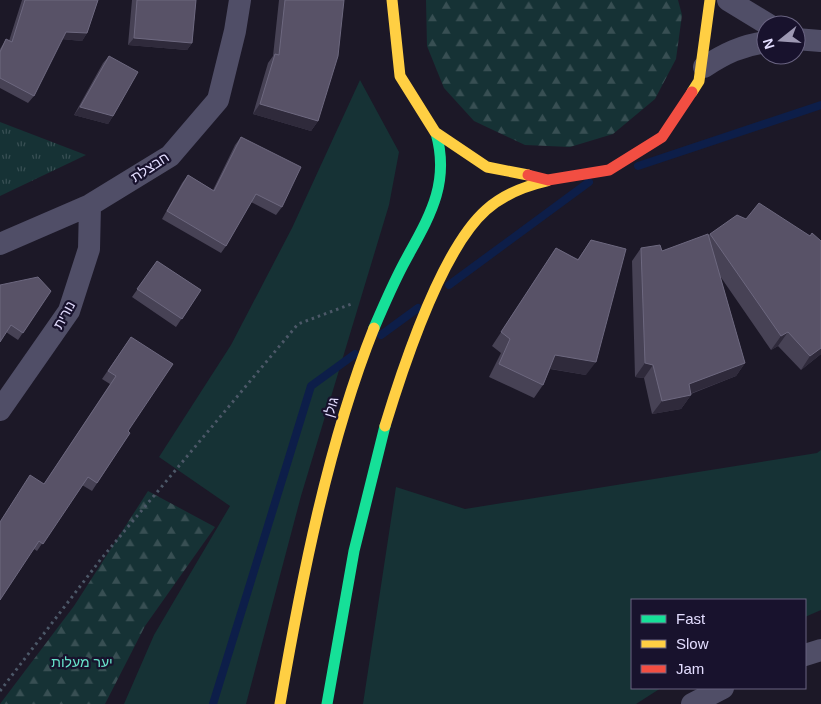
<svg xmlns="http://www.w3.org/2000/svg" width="821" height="704" font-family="Helvetica,'Noto Sans Hebrew',sans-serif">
<defs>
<pattern id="forest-firs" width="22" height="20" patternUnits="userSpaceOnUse" patternTransform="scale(1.25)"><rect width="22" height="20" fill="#163235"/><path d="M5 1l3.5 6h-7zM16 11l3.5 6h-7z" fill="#384f53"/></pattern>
<pattern id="park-tufts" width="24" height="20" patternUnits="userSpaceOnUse" patternTransform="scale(1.25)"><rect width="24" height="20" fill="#163235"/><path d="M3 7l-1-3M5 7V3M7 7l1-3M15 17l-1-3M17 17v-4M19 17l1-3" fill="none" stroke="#384f53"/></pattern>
</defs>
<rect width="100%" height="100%" fill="#1c1827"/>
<!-- grass -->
<path fill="#163235" d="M360 80 399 152 389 205 301 496 246 704H124L154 635 230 506 159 457 231 345 292 228Z
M821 450V610L805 617V600H632V688H661L636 704H363L396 487 465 509 817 453Z"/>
<!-- forest -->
<path fill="url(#forest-firs)" d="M426 0H678L682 15 676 59 655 99 613 134 570 147 525 145 474 121 444 88 427 46Z
M148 491 215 527 145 626 105 704H0L74 606Z"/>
<!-- park -->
<path fill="url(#park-tufts)" d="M0 122 86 155 0 196Z"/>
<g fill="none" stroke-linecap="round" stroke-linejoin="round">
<!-- stream -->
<path stroke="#0d1e49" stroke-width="8" d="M638 166 821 105
M449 285 589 182
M381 335 418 308
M213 704 311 386 355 354"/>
<!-- path -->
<path stroke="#4c5868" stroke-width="3" stroke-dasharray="2.5 4" stroke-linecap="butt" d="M0 691 101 559 298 324 354 303"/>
<!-- street -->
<path stroke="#504e67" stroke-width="22" d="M728 0 769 25
M796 39 821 41
M704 67C724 54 742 45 766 42
M0 244 90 205 170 156 218 100 235 31 240 0
M0 410 69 311 89 249 90 205
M805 655 821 650
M692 704 723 688"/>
<!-- fast -->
<path stroke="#16e098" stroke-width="11" d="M374 328C383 307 392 286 403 265 427 220 451 186 436 133
M327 704 354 551 385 426"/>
<!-- slow -->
<path stroke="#ffcf43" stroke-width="11" d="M392 0 400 76 435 132 487 167 528 175
M692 92 699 81 710 0
M385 426C403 367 441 250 486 210 503 195 525 186 547 181
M280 704C301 582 328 443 374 328"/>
<!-- jam -->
<path stroke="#f24e42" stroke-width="11" d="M528 175 548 180 609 170 662 137 692 92"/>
</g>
<!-- wall -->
<path fill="#474255" d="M22 0H98L87 33 82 41 62 39 34 96 28 103 0 88V49L6 39 9 41Z
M132 0H196L192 43 187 50 128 45Z
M279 0H344L318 121 311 131 253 114 268 63 273 56Z
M109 56 113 116 108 124 74 115 103 63Z
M241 137 282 207 276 215 251 202 226 246 221 253 162 219 182 183 188 175 213 190 235 145Z
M710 234 821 354 801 370 778 346 771 350 720 276 745 363 736 376 691 394V395L681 409 652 414 644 378 635 377 632 261 641 248 662 251 708 236Z
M591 240 586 375 550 369 543 385 534 398 489 377 501 353 492 346 556 248 578 259Z
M157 261 201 290 176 327 132 297Z
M0 285 51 291 18 340 6 332Z
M131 337 128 431 130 433 92 491 82 485 37 551 34 549 44 484 110 384 102 379Z"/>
<!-- shaded-wall -->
<path fill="#2f2a3b" d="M66 32 87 33 82 41 61 39Z
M134 38 192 43 187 50 128 45Z
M260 104 318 121 311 131 253 114Z
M80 107 113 116 108 124 74 115Z
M788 332 778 346 771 350 781 336Z
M821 348V354L801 370 810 356Z
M555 355 596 362 586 375 546 368Z
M645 363 653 365 644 378 635 377Z
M745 363 736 376 684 396 691 395 681 409 652 414 662 401 689 384Z"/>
<!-- building -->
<path fill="#585267" stroke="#6d687f" d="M25 0H98L87 33 66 32 34 96 0 78V52L6 39 12 42Z
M137 0H196L192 43 134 38Z
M285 0H344L338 56 318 121 260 104 275 54 279 55Z
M109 56 138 72 113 116 80 107Z
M241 137 301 167 282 207 256 194 226 246 167 211 188 175 214 191Z
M759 203 810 236 812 233 821 241V348L810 356 788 332 781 336 710 234 737 215 746 219Z
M708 234 745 363 689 384 691 395 662 401 653 365 645 363 641 248 660 245 662 251Z
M591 240 626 249 596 362 555 355 543 385 499 364 510 339 501 332 556 248 578 260Z
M157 261 201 290 182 319 137 289Z
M38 277 51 291 23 333 11 325 0 342V285Z
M131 337 173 364 128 431 130 433 97 483 88 477 43 544 39 541 0 600V522L30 475 44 484 116 376 108 371Z"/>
<g text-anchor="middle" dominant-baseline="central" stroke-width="4.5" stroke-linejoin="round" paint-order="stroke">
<!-- street labels -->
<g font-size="14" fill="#e3ddff" stroke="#18122d">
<text transform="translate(150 167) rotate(-33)">חבצלת</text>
<text transform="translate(64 315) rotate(-61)">נורית</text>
<text transform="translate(331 407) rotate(-74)">גולן</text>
</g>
<!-- park labels -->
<g font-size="14" fill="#67e2ca" stroke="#18122d">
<text x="82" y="662">יער מעלות</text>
</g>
</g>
<!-- legend -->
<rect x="631" y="599" width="175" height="90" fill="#18122d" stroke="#696381"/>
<rect x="641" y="615" width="25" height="8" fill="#16e098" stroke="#696381"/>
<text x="676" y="624" font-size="15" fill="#e3ddff">Fast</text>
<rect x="641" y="640" width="25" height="8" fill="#ffcf43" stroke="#696381"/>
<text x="676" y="649" font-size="15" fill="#e3ddff">Slow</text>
<rect x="641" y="665" width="25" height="8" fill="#f24e42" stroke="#696381"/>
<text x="676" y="674" font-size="15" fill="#e3ddff">Jam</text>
<!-- north arrow -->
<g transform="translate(781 40) rotate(253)"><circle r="24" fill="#18122d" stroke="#696381"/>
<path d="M0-4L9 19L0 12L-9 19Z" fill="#9d98b3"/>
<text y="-8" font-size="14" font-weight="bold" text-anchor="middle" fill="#e3ddff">N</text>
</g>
</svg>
